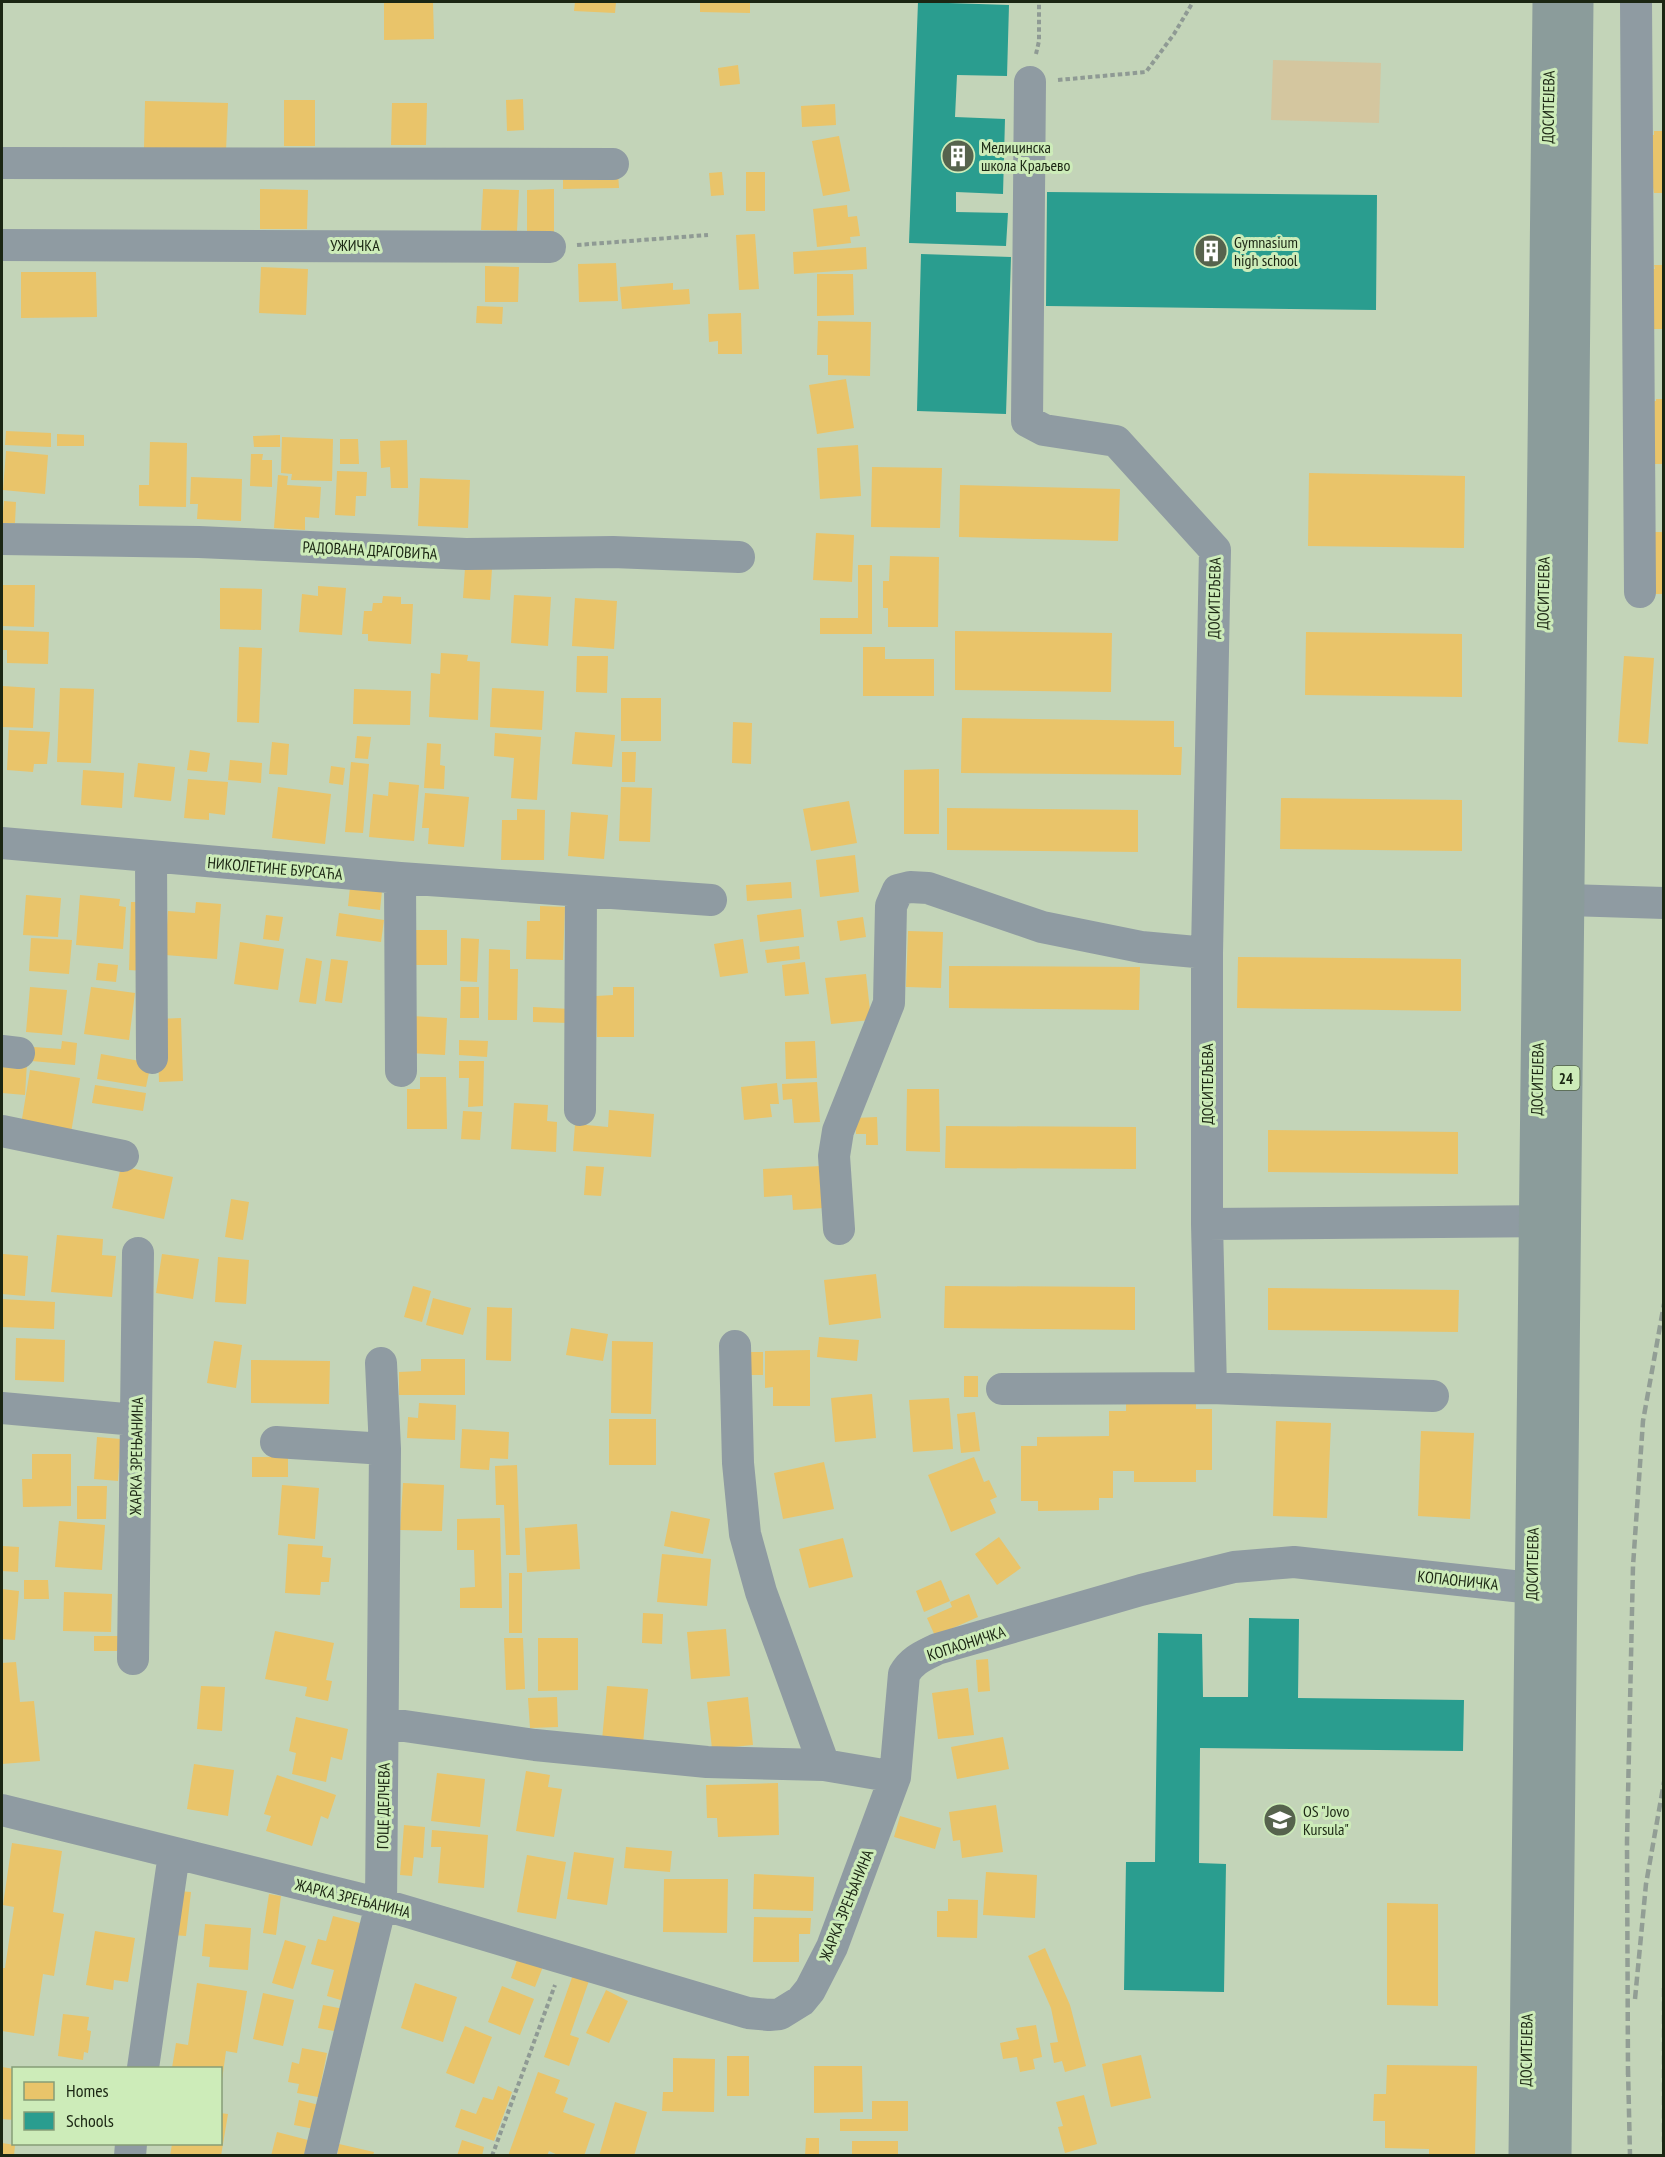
<svg xmlns="http://www.w3.org/2000/svg" width="1665" height="2157" font-family="'PT Sans Narrow',sans-serif">
<rect width="100%" height="100%" fill="#c3d4b8"/>
<!-- green -->
<path fill="#d4c69f" d="M1273 60 1381 63 1379 123 1271 120Z"/>
<!-- homes -->
<path fill="#e9c46a" d="M384 2H433L434 39 384 40Z
M575 2H616L615 13 574 11Z
M700 2H750V13L700 12Z
M738 65 740 84 720 86 718 68Z
M523 99 524 130 507 131 506 100Z
M284 100H315V146H284Z
M145 101 228 103 226 151 144 148Z
M392 103H427L426 145H391Z
M835 104 836 125 802 127 801 106Z
M1654 131H1664V193H1654L1653 187H1643V135H1654Z
M839 136 850 191 823 196 812 141Z
M722 172 724 195 711 196 709 173Z
M746 172H765V211H746Z
M618 173 619 188 563 189V174Z
M260 189 308 190 307 229H260Z
M483 189 519 190 517 231 481 230Z
M554 189V239H527V190Z
M847 205 848 217 857 216 860 236 850 237 851 243 817 247 813 209Z
M755 234 759 289 739 290 736 235Z
M866 247 867 269 794 274 793 252Z
M616 263 618 301 579 302 578 264Z
M1654 265H1664V329H1654V320H1644V269H1655Z
M485 266 519 267 518 302H485Z
M261 267 308 269 306 315 259 313Z
M21 272H96L97 317 21 318Z
M817 274H853L854 315 817 316Z
M673 283V290L689 289 690 304 622 309 620 287Z
M477 306 503 307 502 324 476 323Z
M741 313 742 354H718V341L709 342 708 314Z
M818 321 871 322 870 376 828 375V355H817Z
M846 379 854 428 817 434 809 385Z
M1656 399H1664V464H1654L1644 401H1656Z
M6 431 51 433V447L5 445Z
M57 434 84 435V446H57Z
M280 435V447H254L253 436Z
M282 437 333 439 332 481 291 480 292 474 281 473Z
M340 439H358L359 464H340Z
M407 440 408 488H391L390 467 381 468 380 441Z
M150 442 187 443 186 507 139 506V485H149Z
M858 445 861 496 820 499 817 448Z
M6 451 48 455 45 494 3 490Z
M251 454H263L262 460H272V487L250 486Z
M872 467 942 468 940 528 871 527Z
M337 471 367 472 366 496H356L355 516 335 515Z
M1309 473 1465 476 1464 548 1308 546Z
M278 475 288 476 287 485 321 487 319 518 305 517V530L274 528Z
M191 477 242 479 241 521 197 519 198 504H190Z
M420 478 470 480 468 528 418 526Z
M960 485 1120 489 1118 541 959 537Z
M4 501 16 502 15 523H2Z
M1655 532H1664V594H1651Z
M816 533 854 535 852 582 813 580Z
M890 556 939 557 938 627H888V608H883V581H889Z
M858 565H872V634H820V618H858Z
M465 568 492 569 490 600 463 598Z
M2 585H35L34 627 2 626Z
M318 586 346 588 342 635 299 632 302 594 318 596Z
M220 588 262 589 261 630 220 629Z
M514 595 551 597 548 646 511 643Z
M383 596 401 597V604H413L411 644 368 641V634H362L364 611H372L373 603H382Z
M575 598 617 601 614 649 572 646Z
M2 630 49 632 48 664 7 663V650H2Z
M955 631 1112 633 1111 692 955 690Z
M1306 632 1462 634V697L1305 695Z
M239 647 262 648 259 723 237 722Z
M863 647H885V659H934V696H863Z
M441 653 468 655 467 661 480 662 478 720 429 717 431 673 440 674Z
M577 656H608L607 693 576 692Z
M1624 656 1654 658 1648 744 1618 742Z
M2 686 35 688 33 728 2 727Z
M60 688 94 689 91 763 57 762Z
M492 688 544 691 542 730 490 727Z
M354 689 411 691 410 725 353 724Z
M621 698H661V741H621Z
M962 718 1174 721V747H1182L1181 775 961 773Z
M733 722 752 723 751 764 732 763Z
M9 730 50 732 47 764H34L33 772 7 770Z
M575 732 615 735 612 767 572 764Z
M495 733 541 737 537 800 511 798 514 758 494 756Z
M357 736 371 737 368 759 355 758Z
M272 742 289 744 287 775 269 774Z
M427 743 441 744 440 765 445 766 444 789 424 788Z
M190 750 210 753 207 772 187 770Z
M622 752H636L635 782H622Z
M230 760 262 763 261 783 228 780Z
M351 762 369 764 363 833 345 832Z
M138 763 175 767 171 801 134 797Z
M331 766 345 768 343 785 329 783Z
M939 769V834H904V770Z
M83 770 124 773 122 808 81 805Z
M188 779 228 782 225 815 209 813V820L184 818Z
M389 782 419 785 414 841 369 837 373 794 388 796Z
M278 787 331 794 325 844 272 838Z
M621 787 652 788 650 842 619 841Z
M425 793 469 797 464 847 428 844 429 828H422Z
M1281 798 1462 800V851L1280 849Z
M849 801 857 843 811 851 803 809Z
M947 808 1138 810V852L947 850Z
M517 809 545 810 544 860H501L502 820H517Z
M571 812 608 815 604 859 568 856Z
M855 855 859 892 820 897 816 860Z
M791 882 792 898 747 901 746 885Z
M350 887 382 891 380 910 348 906Z
M26 895 61 898 58 937 23 935Z
M80 895 120 899 119 906 126 907 123 949 76 945Z
M131 902H145L143 971 129 970Z
M196 902 221 904 217 959 165 955 168 911 195 913Z
M540 906 565 907 563 960 526 959 527 921H540Z
M801 909 804 937 760 942 757 915Z
M339 913 384 920 381 942 336 936Z
M266 915 283 917 279 941 263 939Z
M863 917 866 937 840 941 837 921Z
M410 930H447V965H410Z
M908 931 943 932 941 988 906 987Z
M31 938 72 940 69 974 29 971Z
M461 938 479 939 477 982 460 981Z
M743 939 748 973 720 977 714 944Z
M240 942 284 949 278 990 234 984Z
M799 946 800 959 767 963 765 950Z
M489 949 510 950V969H518L517 1020H488Z
M1238 957 1461 959V1011L1237 1008Z
M306 958 322 961 316 1004 299 1002Z
M331 959 348 961 342 1003 325 1001Z
M805 962 809 994 785 996 782 965Z
M98 963 118 965 116 982 96 980Z
M949 966 1140 967 1139 1010 949 1008Z
M866 974 871 1020 831 1024 825 978Z
M30 987 67 990 62 1035 26 1032Z
M91 987 135 993 129 1040 84 1034Z
M461 987H479V1018H460Z
M613 987H634V1037H597L596 996 613 995Z
M533 1007 571 1009 570 1023 533 1022Z
M411 1016 447 1018 445 1055 409 1053Z
M181 1018 183 1081 159 1082 157 1019Z
M459 1040 488 1041 487 1057 459 1055Z
M62 1041 77 1043 75 1065 32 1061 34 1047 61 1049Z
M815 1041 817 1078 786 1079 785 1042Z
M101 1054 151 1063 146 1087 97 1079Z
M2 1061 27 1063 25 1095 2 1093Z
M459 1061H484L483 1106 468 1107 469 1078H459Z
M30 1070 80 1078 71 1133 21 1125Z
M420 1077H446L447 1129H407V1089H420Z
M817 1082 820 1122 794 1123 792 1099 783 1100 782 1084Z
M777 1083 779 1104H770L772 1117 744 1120 741 1087Z
M95 1085 146 1093 143 1111 92 1103Z
M907 1089H939L940 1152 906 1151Z
M514 1103 548 1105 547 1121 557 1122 556 1152 511 1149Z
M609 1110 654 1114 651 1157 573 1151 575 1124 608 1127Z
M463 1111 482 1112 480 1140 461 1139Z
M877 1117 878 1145H866V1134H856L855 1118Z
M946 1126 1136 1127V1169L945 1168Z
M1268 1130 1458 1132V1174L1268 1172Z
M121 1166 173 1177 164 1219 112 1208Z
M586 1166 604 1167 601 1196 584 1195Z
M821 1166 824 1208 793 1210 792 1195 764 1197 763 1169Z
M231 1199 249 1202 243 1240 225 1237Z
M57 1235 103 1239 102 1255 116 1256 112 1297 51 1292Z
M3 1254 28 1256 25 1296 2 1294Z
M162 1254 199 1259 193 1299 156 1293Z
M218 1257 249 1260 246 1304 215 1302Z
M876 1274 881 1318 829 1325 824 1280Z
M413 1286 431 1291 422 1322 404 1317Z
M945 1286 1135 1287V1330L944 1328Z
M1268 1288 1459 1290 1458 1332 1268 1330Z
M433 1298 471 1308 463 1335 426 1325Z
M2 1299 55 1302 54 1329 2 1327Z
M487 1307 512 1308 511 1361 486 1360Z
M571 1328 608 1334 603 1361 566 1355Z
M819 1337 859 1340 857 1361 817 1357Z
M16 1338 65 1340 64 1382 15 1380Z
M214 1341 242 1345 236 1388 207 1383Z
M612 1341 653 1342 651 1414 611 1413Z
M810 1350V1406H773V1387L765 1388V1351Z
M746 1352H763V1375H746Z
M421 1359H465V1395H399V1372L421 1371Z
M251 1360 330 1361 329 1404 251 1403Z
M964 1376H978V1397H964Z
M872 1394 876 1438 835 1442 831 1398Z
M949 1398 953 1449 913 1452 909 1400Z
M1126 1400H1196V1409H1212V1470H1196V1482H1134V1471H1113V1498H1099V1510L1038 1511V1501H1021V1446H1037V1437L1109 1436V1411H1126Z
M419 1403 456 1405 455 1440 407 1438 408 1417 418 1418Z
M975 1412 980 1451 961 1453 957 1414Z
M609 1419H656V1465H609Z
M1276 1421 1331 1423 1327 1518 1273 1516Z
M462 1429 509 1432 508 1459 490 1458 489 1470 460 1468Z
M1421 1431 1474 1433 1470 1519 1418 1516Z
M97 1437 121 1439 118 1481 94 1479Z
M32 1454H71V1506L23 1507 22 1479H32Z
M252 1457H288V1477H252Z
M974 1457 984 1482 989 1480 997 1497 990 1500 996 1513 951 1532 928 1475Z
M824 1462 834 1509 783 1519 774 1473Z
M517 1465 520 1555H506L504 1505H496L495 1466Z
M403 1483 444 1485 442 1531 400 1530Z
M282 1485 319 1488 315 1539 278 1535Z
M77 1486H107L106 1519H77Z
M671 1511 710 1519 703 1554 664 1546Z
M500 1518 502 1608H460V1588L475 1587 474 1550H457V1519Z
M59 1521 105 1525 102 1570 55 1567Z
M577 1524 580 1569 527 1572 525 1528Z
M999 1537 1021 1568 997 1585 975 1554Z
M843 1538 853 1577 809 1588 799 1549Z
M288 1544 323 1546 322 1557 331 1558 329 1582H321L320 1595 285 1593Z
M2 1546 19 1547 18 1572 2 1571Z
M662 1554 711 1559 707 1606 657 1602Z
M509 1573H522V1633H509Z
M24 1580H48L49 1599H24Z
M941 1580 950 1601 924 1612 916 1591Z
M2 1589 19 1591 15 1640 2 1639Z
M64 1592 112 1594 111 1632 63 1631Z
M969 1594 978 1617 935 1636 927 1618 952 1607 950 1602Z
M643 1613 663 1614 662 1644 642 1643Z
M726 1629 730 1676 691 1679 687 1632Z
M275 1631 334 1643 326 1680 332 1681 328 1701 305 1696 307 1687 265 1679Z
M94 1636H118V1651H94Z
M504 1638H523L525 1689 506 1690Z
M538 1638H578V1690L538 1691Z
M988 1659 990 1691 978 1692 976 1660Z
M16 1662 20 1702 34 1701 40 1761 2 1764V1663Z
M201 1686 225 1687 222 1731 197 1729Z
M607 1686 648 1689 643 1744 602 1740Z
M968 1688 974 1735 938 1739 932 1693Z
M557 1697 558 1727 530 1728 528 1698Z
M748 1697 753 1745 712 1749 707 1702Z
M296 1717 348 1729 342 1760 331 1757 326 1782 292 1774 296 1753 289 1751Z
M1003 1737 1009 1769 957 1779 951 1747Z
M194 1764 234 1770 228 1816 187 1809Z
M526 1771 550 1775 548 1787 562 1789 554 1837 516 1831Z
M437 1773 485 1779 480 1827 431 1821Z
M277 1775 336 1795 328 1819 321 1816 312 1846 266 1831 271 1816 264 1814Z
M778 1783 779 1835 718 1837 717 1818H707L706 1785Z
M996 1805 1003 1852 962 1858 960 1840 953 1841 949 1812Z
M900 1816 941 1828 935 1849 894 1837Z
M404 1825 425 1827 423 1858 414 1857 412 1876 400 1875Z
M432 1830 488 1835 484 1888 438 1883 441 1847H431Z
M12 1843 62 1851 53 1912 64 1914 54 1976 43 1974 34 2036 2 2031V1968H5L14 1907 3 1905Z
M626 1847 672 1851 670 1872 624 1868Z
M574 1852 614 1858 607 1905 567 1899Z
M527 1855 566 1862 556 1919 517 1912Z
M986 1872 1037 1875 1035 1918 983 1915Z
M754 1874 814 1877 813 1911 753 1909Z
M664 1879H728L727 1933 663 1932Z
M178 1891 191 1892 186 1936 173 1935Z
M269 1894 281 1896 276 1935 263 1933Z
M948 1899 978 1900 977 1938 937 1937V1911H948Z
M1387 1903 1438 1904V2006L1387 2005Z
M333 1916 364 1924 344 2001 327 1996 334 1970 311 1964 318 1939 326 1941Z
M754 1917 811 1918 810 1934H799V1962H753Z
M205 1924 251 1928 248 1970 209 1967 210 1957 202 1956Z
M95 1931 135 1938 128 1982 114 1980 113 1990 86 1985Z
M285 1940 306 1946 293 1989 272 1983Z
M1045 1948 1070 2005 1086 2066 1065 2072 1062 2061 1054 2063 1050 2043 1058 2042 1051 2008 1028 1956Z
M519 1954 544 1964 535 1987 511 1978Z
M575 1969 591 1975 570 2035 579 2038 569 2066 544 2057Z
M197 1983 247 1991 237 2053 226 2051 222 2080 220 2068H172L176 2043 188 2045Z
M415 1983 457 1997 443 2042 401 2028Z
M502 1986 534 1999 520 2035 488 2022Z
M606 1990 628 2001 609 2043 586 2033Z
M263 1993 294 2000 283 2046 253 2039Z
M323 2005 344 2009 339 2032 318 2028Z
M63 2014 89 2017 87 2030 91 2031 88 2053 84 2052 83 2060 58 2056Z
M1036 2025 1042 2057 1033 2059 1035 2069 1020 2072 1017 2057 1003 2059 1000 2043 1019 2039 1016 2028Z
M465 2026 492 2037 474 2084 446 2073Z
M302 2048 327 2053 318 2097 297 2093 299 2084 288 2082 292 2062 299 2064Z
M1141 2055 1151 2098 1111 2107 1102 2064Z
M727 2056H749V2096H727Z
M673 2058 715 2059 714 2112 662 2111 663 2092H673Z
M1387 2065 1477 2066 1475 2156H1429V2149L1385 2148V2121H1373L1374 2094H1386Z
M814 2066H862L863 2112 814 2113Z
M2 2067 14 2069V2120L2 2119Z
M538 2072 560 2080 555 2093 568 2098 563 2112 595 2124 584 2156H560L549 2151 547 2156H508Z
M498 2086 512 2092 494 2141 455 2127 461 2109 476 2114 483 2097 493 2100Z
M1084 2095 1097 2144 1065 2153 1058 2127 1063 2126 1056 2102Z
M299 2100 319 2105 314 2129 294 2125Z
M872 2101H908V2131H840V2119H872Z
M615 2102 647 2112 634 2156H599Z
M220 2113 228 2114 221 2156H170L172 2144H220Z
M277 2132 308 2140 304 2156H271Z
M806 2138H819V2156H805Z
M462 2140 484 2147 482 2156H457Z
M852 2141H898V2156H852Z
M2 2143 15 2145 14 2156H2Z
M339 2144 374 2152 373 2156H337Z"/>
<!-- schools -->
<path fill="#2a9d8f" d="M918 2 1009 5 1007 76 957 75 955 117 1005 119 1003 194 956 192V212L1008 213 1006 246 909 243Z
M1047 192 1377 195 1376 310 1046 306Z
M921 254 1011 257 1006 414 917 411Z
M1249 1618 1299 1619 1298 1698 1464 1700 1463 1751 1200 1748 1199 1863 1226 1864 1224 1992 1124 1990 1126 1862H1155L1158 1633 1202 1634 1203 1697H1248Z"/>
<g fill="none" stroke-linecap="round" stroke-linejoin="round">
<!-- path -->
<path stroke="#8f9a94" stroke-width="4" stroke-dasharray="4.5 3" stroke-linecap="butt" d="M1036 54 1039 41V2
M1058 80 1146 72 1174 34 1193 2
M577 245 708 235
M492 2156 555 1985"/>
<!-- minor -->
<path stroke="#8f9ba2" stroke-width="32" d="M1636 2 1640 592
M1030 82 1027 421 1044 430 1116 441 1215 550 1207 953V1224L1561 1221
M2 163 613 164
M2 245 550 247
M2 539 199 542 466 554 613 552 739 557
M2 843 400 878 711 900
M151 858 152 1058
M400 878 401 1071
M1568 900 1664 903
M2 1051 19 1053
M580 1110 581 891
M2 1131 123 1156
M1207 1224 1211 1388
M839 1229 834 1156 838 1131 889 1003 891 906 898 890 910 887 928 888 1042 927 1141 947 1207 953
M735 1346 738 1463 745 1534 761 1592 824 1765 895 1777
M1002 1389 1211 1388 1433 1396
M2 1408 136 1420
M276 1442 385 1449
M133 1659 138 1253
M384 1723 535 1745 707 1762 824 1765
M2 1810 381 1904 748 2013 769 2015 780 2014 801 2001 810 1990 832 1947 895 1777 904 1674C912 1660 923 1656 937 1649L1141 1590 1234 1567 1294 1562 1532 1588H1557
M143 2068 174 1854
M130 2156 131 2144
M320 2156 381 1904 385 1449 381 1363"/>
<!-- major -->
<path stroke="#8b9c9b" stroke-width="33" d="M1525 2156 1549 2
M1555 2156 1577 2"/>
<!-- rail -->
<path stroke="#929e95" stroke-width="4.5" stroke-dasharray="9 4.5" stroke-linecap="butt" d="M1664 1988V2142
M1635 1999 1646 1884 1664 1782
M1628 2068 1630 2156
M1628 2075 1627 1842 1633 1566 1643 1421 1664 1304"/>
</g>
<!-- icons -->
<defs>
<symbol id="building-disc" viewBox="-11 -11 22 22"><circle r="9.5" fill="#56634d" stroke="#cdecb9"/><path d="M-4-6H4V6H1V3H-1V6H-4ZM-2.5-4.3h1.7v1.8h-1.7ZM.8-4.3h1.7v1.8H.8ZM-2.5-1h1.7V.8h-1.7ZM.8-1h1.7V.8H.8Z" fill="#fff"/></symbol>
<symbol id="school-disc" viewBox="-11 -11 22 22"><circle r="9.5" fill="#56634d" stroke="#cdecb9"/><path d="M0-5L7-2L0 1L-7-2ZM-4 1L0 2.5L4 1V4Q0 6-4 4Z" fill="#fff"/></symbol>
</defs>
<g fill-rule="evenodd">
<use href="#building-disc" x="939" y="137" width="38" height="38"/>
<use href="#building-disc" x="1192" y="232" width="38" height="38"/>
<use href="#school-disc" x="1261" y="1801" width="38" height="38"/>
</g>
<g text-anchor="middle" dominant-baseline="central" stroke-width="6" stroke-linejoin="round" paint-order="stroke">
<!-- shield labels -->
<rect fill="#cdecb9" stroke="#506145" stroke-width="1.5" x="1552.5" y="1066" width="27" height="24" rx="4.5"/>
<g font-size="15" font-weight="bold" fill="#1b2613">
<text x="1566" y="1078">24</text>
</g>
<!-- street labels -->
<g font-size="16" fill="#1b2613" stroke="#cdecb9">
<text transform="translate(1548 107) rotate(-89)">ДОСИТЕЈЕВА</text>
<text x="355" y="245">УЖИЧКА</text>
<text transform="translate(370 550) rotate(3)">РАДОВАНА ДРАГОВИЋА</text>
<text transform="translate(1543 593) rotate(-89)">ДОСИТЕЈЕВА</text>
<text transform="translate(1214 598) rotate(-89)">ДОСИТЕЉЕВА</text>
<text transform="translate(275 868) rotate(5)">НИКОЛЕТИНЕ БУРСАЋА</text>
<text transform="translate(1537 1079) rotate(-89)">ДОСИТЕЈЕВА</text>
<text transform="translate(1207 1084) rotate(-90)">ДОСИТЕЉЕВА</text>
<text transform="translate(136 1456) rotate(-89)">ЖАРКА ЗРЕЊАНИНА</text>
<text transform="translate(1532 1564) rotate(-89)">ДОСИТЕЈЕВА</text>
<text transform="translate(1458 1580) rotate(6)">КОПАОНИЧКА</text>
<text transform="translate(966 1643) rotate(-18)">КОПАОНИЧКА</text>
<text transform="translate(383 1806) rotate(-89)">ГОЦЕ ДЕЛЧЕВА</text>
<text transform="translate(353 1898) rotate(14)">ЖАРКА ЗРЕЊАНИНА</text>
<text transform="translate(846 1905) rotate(-68)">ЖАРКА ЗРЕЊАНИНА</text>
<text transform="translate(1526 2050) rotate(-89)">ДОСИТЕЈЕВА</text>
</g>
<!-- poi labels -->
<g font-size="16" fill="#1b2613" stroke="#cdecb9" text-anchor="start">
<text x="981" y="147">Медицинска<tspan x="981" dy="18">школа Краљево</tspan></text>
<text x="1234" y="242">Gymnasium<tspan x="1234" dy="18">high school</tspan></text>
<text x="1303" y="1811">OS "Jovo<tspan x="1303" dy="18">Kursula"</tspan></text>
</g>
</g>
<!-- border -->
<rect width="1665" height="2157" fill="none" stroke="#1b2613" stroke-width="6"/>
<!-- legend -->
<rect x="12" y="2067" width="210" height="78" fill="#cdecb9" stroke="#869d77" stroke-width="1.5"/>
<rect x="24" y="2082" width="30" height="18" fill="#e9c46a" stroke="#869d77" stroke-width="1.5"/>
<text x="66" y="2097" font-size="18" fill="#1b2613">Homes</text>
<rect x="24" y="2112" width="30" height="18" fill="#2a9d8f" stroke="#869d77" stroke-width="1.5"/>
<text x="66" y="2127" font-size="18" fill="#1b2613">Schools</text>
</svg>
